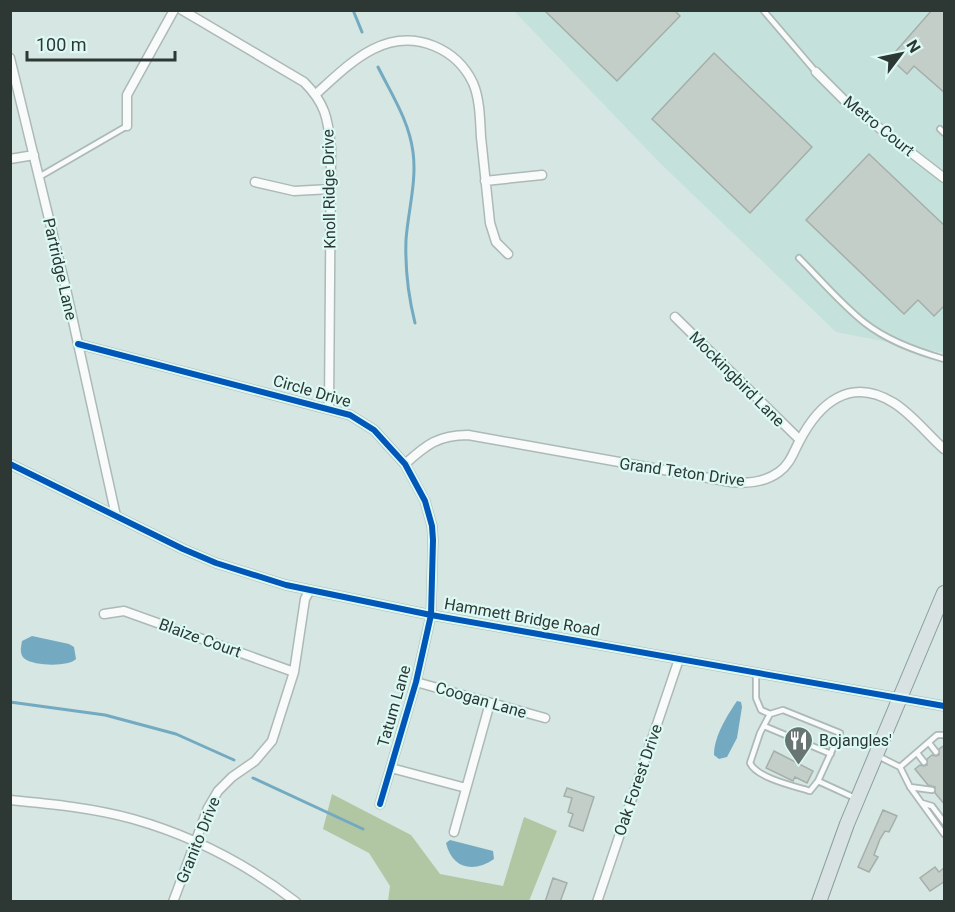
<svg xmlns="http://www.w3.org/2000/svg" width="955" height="912" font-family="Roboto,sans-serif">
<rect width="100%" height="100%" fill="#d6e6e2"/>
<!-- built -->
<path fill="#c5e1db" d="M514 11H944V353L836 332 659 162Z"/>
<!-- forest -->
<path fill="#b1c7a4" d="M332 794 411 835 440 874 503 886 524 817 557 831 529 901H388L390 886 369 853 323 829Z"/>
<!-- water -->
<path fill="#73aac1" d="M32 636 69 644 74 647 76 659C69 667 34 666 25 659 19 655 21 647 22 641Z
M737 701 741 702 742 707 737 738 727 757 719 759 714 755C714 736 727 716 737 701Z
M450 840 493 851 494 859C474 873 452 869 446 843Z"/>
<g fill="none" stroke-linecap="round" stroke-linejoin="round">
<!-- stream -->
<path stroke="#73aac1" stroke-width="3" d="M353 10 362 32
M378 67C392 95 409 121 413 152 417 181 408 211 406 240 405 268 408 295 415 323
M10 702 105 715 176 734 234 760
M253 778 363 829"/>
</g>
<!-- building -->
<path fill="#c3cec9" stroke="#a4afaa" stroke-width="1.5" d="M544 10H674L680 16 617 81Z
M932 10H945V93L914 66 907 74 892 60 899 53 896 51Z
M714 53 812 147 750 213 652 119Z
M869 154 945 226V305L934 316 918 300 904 314 806 220Z
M945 745V805L935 793V787L928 785 915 769 920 765 924 766 927 765V759L932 755 936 756 939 755V749Z
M774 751 813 771 807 783 795 777 793 781 766 768Z
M567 788 594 797 583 831 569 826 573 814 568 812 572 798 564 796Z
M883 810 897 816 889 832 885 831 880 839 874 855 878 857 869 872 858 867Z
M935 867 939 872 945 867V881L930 891 920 878Z
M553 878 567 883 560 902H545Z"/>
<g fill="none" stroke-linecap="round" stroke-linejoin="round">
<defs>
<path id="lane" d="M763 10 816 72
M940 129 944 133
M39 177 127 126
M799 258C820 279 841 304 865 323 888 341 916 351 944 359
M756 672V698L761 710 770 714 783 710 840 733 818 781 855 798
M770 714 760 733 750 763C757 778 794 786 810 791L818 781
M764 726 831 754
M929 743 936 752
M917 753 924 762
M878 756 900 767 910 787 944 834
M900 767 937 735H944
M910 787 932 790
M922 803 932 806 944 822"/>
<path id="street" d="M182 10 304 82C325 103 328 118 331 148L329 409
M10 58 66 289 116 516
M816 72 847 103 944 178
M316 94C349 64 385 26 434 46 451 53 465 66 473 83 480 99 480 120 481 137 484 166 487 195 490 223L496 242 508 254
M127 126V95L174 10
M10 159 34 155
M485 181 542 175
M255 182 294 191 331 189
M675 317 800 440
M78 344 350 415 374 430 405 464 425 501 432 526 433 540 431 615 416 682 380 804
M10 464 183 549 216 563 286 585 431 615 944 706
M405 464C426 445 438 435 468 435L731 482C747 484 765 482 779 472 790 464 793 453 799 442 819 403 850 376 894 403 913 415 928 435 944 449
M104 614 124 611 294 672
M416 682 545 718
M391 768 466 788
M10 800C52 804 93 808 133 819 193 836 247 864 296 902
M454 832 490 703
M173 902 208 808 218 791 232 777 255 761 272 741 294 672 305 599 310 590
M597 902 679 659"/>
<path id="primary" d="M819 902 847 824 944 593"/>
</defs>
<!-- lane casing -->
<use href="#lane" stroke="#adb9b6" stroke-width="8"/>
<!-- street casing -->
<use href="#street" stroke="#adb9b6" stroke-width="11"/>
<!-- primary casing -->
<use href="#primary" stroke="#8a9f9f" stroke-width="16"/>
<!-- lane -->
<use href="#lane" stroke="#f9fbfb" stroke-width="4.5"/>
<!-- street -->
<use href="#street" stroke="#f9fbfb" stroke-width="8"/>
<!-- primary -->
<use href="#primary" stroke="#d8e2e2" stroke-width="14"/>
<defs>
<path id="cycleway" d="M78 344 350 415 374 430 405 464 425 501 432 526 433 540 431 615 416 682 380 804
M10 464 183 549 216 563 286 585 431 615 944 706"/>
</defs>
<!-- cycleway casing -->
<use href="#cycleway" stroke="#ddf9f3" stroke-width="10"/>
<!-- cycleway -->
<use href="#cycleway" stroke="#0057b8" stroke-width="6"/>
</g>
<!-- icons -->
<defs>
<symbol id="restaurant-pin" viewBox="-11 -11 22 30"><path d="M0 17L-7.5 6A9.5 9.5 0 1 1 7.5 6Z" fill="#687572" stroke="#ddf9f3"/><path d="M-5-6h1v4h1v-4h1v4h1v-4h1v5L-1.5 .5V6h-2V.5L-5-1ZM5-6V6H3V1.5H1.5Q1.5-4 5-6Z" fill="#fff"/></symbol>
</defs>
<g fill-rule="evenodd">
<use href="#restaurant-pin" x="782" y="724" width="33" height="45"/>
</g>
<g text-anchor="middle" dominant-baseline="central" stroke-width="4.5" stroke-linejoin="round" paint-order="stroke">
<!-- street labels -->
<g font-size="16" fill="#2d3835" stroke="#ddf9f3">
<text transform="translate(879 126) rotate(39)">Metro Court</text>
<text transform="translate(329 189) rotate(-91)">Knoll Ridge Drive</text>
<text transform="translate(60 269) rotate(77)">Partridge Lane</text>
<text transform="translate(737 379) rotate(45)">Mockingbird Lane</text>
<text transform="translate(312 391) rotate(16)">Circle Drive</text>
<text transform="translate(682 472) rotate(8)">Grand Teton Drive</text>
<text transform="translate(522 617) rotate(10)">Hammett Bridge Road</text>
<text transform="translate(200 638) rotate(20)">Blaize Court</text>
<text transform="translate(481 700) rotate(16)">Coogan Lane</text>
<text transform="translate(394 706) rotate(-74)">Tatum Lane</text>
<text transform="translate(638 780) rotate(-71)">Oak Forest Drive</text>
<text transform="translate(198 840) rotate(-68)">Granito Drive</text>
</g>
<!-- poi labels -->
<g font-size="16" fill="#2d3835" stroke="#ddf9f3" text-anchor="start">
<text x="819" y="740">Bojangles'</text>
</g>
</g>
<!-- border -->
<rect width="955" height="912" fill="none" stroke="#2d3835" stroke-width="24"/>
<!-- north arrow -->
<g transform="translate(901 54) rotate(58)" stroke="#ddf9f3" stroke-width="4.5" paint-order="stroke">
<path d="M0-4.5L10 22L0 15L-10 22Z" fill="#2d3835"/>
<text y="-9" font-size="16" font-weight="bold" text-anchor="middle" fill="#2d3835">N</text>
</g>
<!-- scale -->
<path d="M27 51v9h148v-9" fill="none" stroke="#2d3835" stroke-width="3"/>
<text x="36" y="51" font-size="18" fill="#2d3835" stroke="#ddf9f3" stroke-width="4.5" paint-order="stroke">100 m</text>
</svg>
